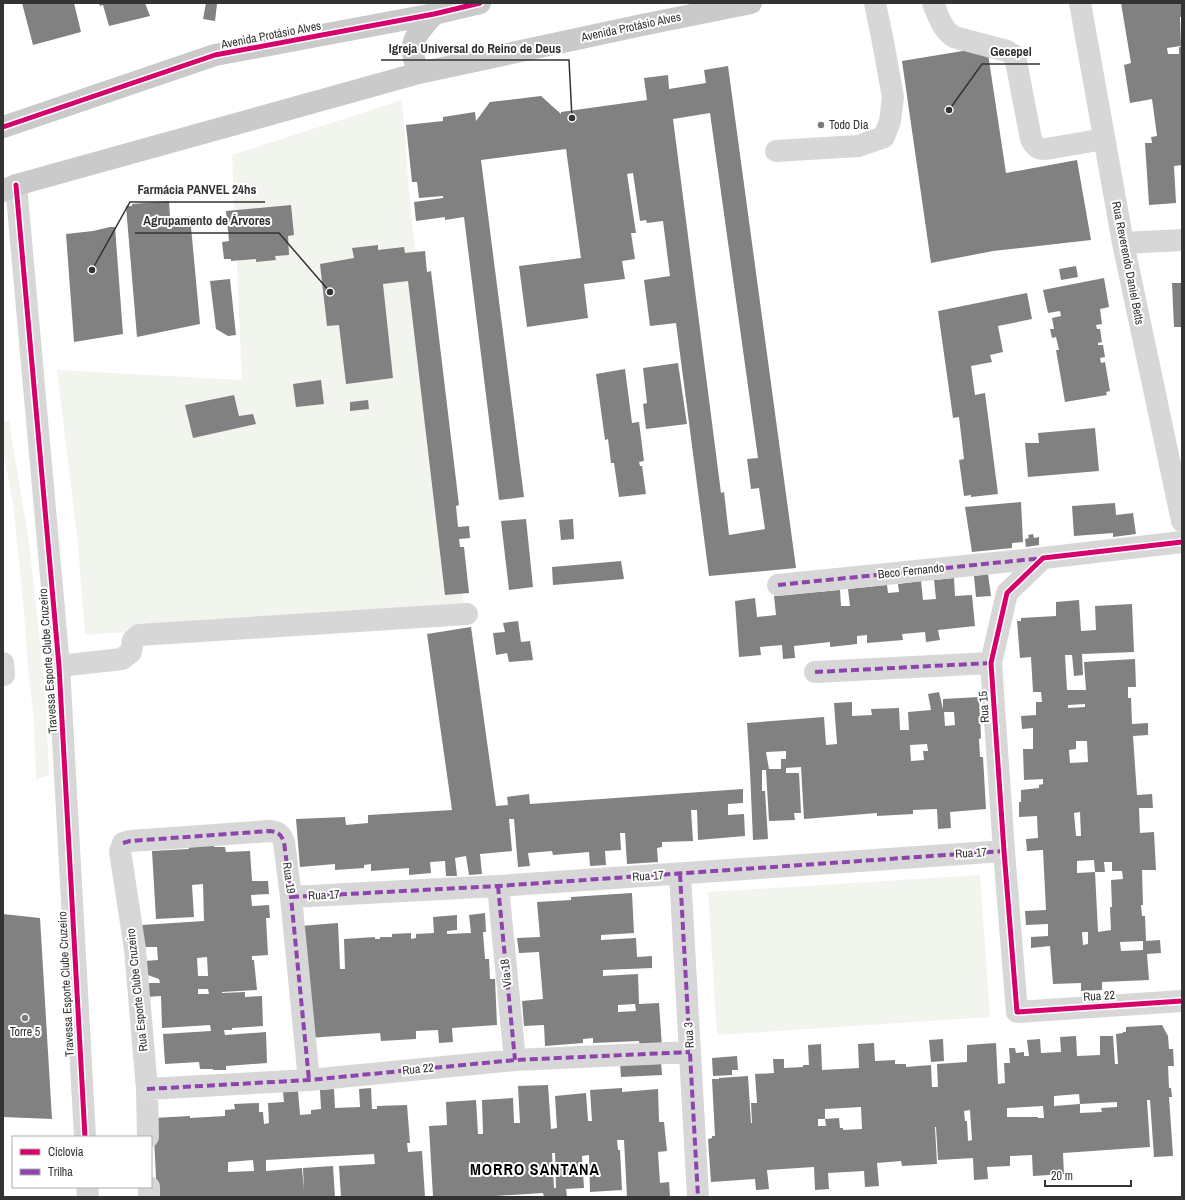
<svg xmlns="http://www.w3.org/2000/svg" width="1185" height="1200" font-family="'Archivo Narrow',sans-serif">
<rect width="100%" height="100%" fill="#fff"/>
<!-- green -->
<path fill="#f1f5ed" d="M402 100 411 215 464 607 85 635 78 544 57 370 242 380 232 155Z
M3 421H9L30 549 45 688 49 775 36 780 34 720 29 677 22 590 13 503 3 450Z
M980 875 990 1017 717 1035 708 892Z"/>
<!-- building -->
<path fill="#818181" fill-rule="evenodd" d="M22 3H74L81 32 33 45Z
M99 3H145L150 16 109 26 103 5 100 6Z
M206 3 217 4 215 21 203 19Z
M1121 3H1182V17H1180L1181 46 1167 48 1168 54H1179V47H1182V165L1174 166 1176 203 1149 205 1145 143H1152L1151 137 1157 136 1152 99 1130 103 1124 65 1131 63Z
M987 47 1006 173 1077 160 1091 240 993 251 931 263 902 61Z
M728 66 796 568 709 576 676 323 650 326 644 280 670 276 663 221 647 223 646 220 640 221 633 173 627 174 636 233H631L635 259 622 261 625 279 584 284 588 318 527 327 519 266 581 258 566 149 481 160 524 497 499 500 464 217 445 220V217L416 221 414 202 443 198V196L419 198 417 182H412L406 125 443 121V117L475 112 476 121 490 102 541 96 561 114V112L647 100 644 78 668 75 669 89 706 83 704 70ZM710 113 758 458 747 459 751 489 759 488 765 529 729 535 724 492 721 493 673 119Z
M169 201 170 217 190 216 200 324 137 337 126 206H132V204Z
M291 205 294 235 288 236 289 255 275 256 276 260 256 262V259L231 261V259H224L222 242 229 241 226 211Z
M110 227H115L123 334 74 342 66 234 93 231Z
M378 245V250L404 247 405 253 425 251 427 272 431 271 459 505 456 506 458 527 469 526 470 538 459 539 460 547H464L469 593 445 595 408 281 383 284 393 378 346 384 339 325 327 326 320 264 354 258 352 248Z
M1076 266 1078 277 1061 280 1059 269Z
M1104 278 1109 307 1100 309 1102 324 1096 325 1097 329H1100L1102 342 1098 343V345H1103L1105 357 1100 358 1101 363 1105 362 1110 391 1106 392 1107 395 1065 402 1056 350H1059L1056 337 1052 338 1050 329H1054L1052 318 1061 316 1060 311 1048 313 1043 290Z
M230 279 236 335 228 336 216 329 210 281Z
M1172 283H1182V327H1174Z
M1027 293 1032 319 998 326 1003 352 990 355 992 362 971 366 975 395 985 393 998 494 971 497V495L964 496 959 460 964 459 959 417 953 418 938 311Z
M678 363 687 424 646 429 643 404 647 403 643 368Z
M625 369 632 423 639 422 644 461 639 462 640 466H642L646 494 619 497 614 463H611L608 439 605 440 596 374Z
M321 380 324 404 296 407 293 384Z
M234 395 239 416 253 414 256 424 193 438 185 405Z
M368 400 369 409 350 411V402Z
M1095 428 1099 471 1028 477 1025 443H1039L1038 433Z
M1021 502 1023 542 1012 543V548L972 552 965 507Z
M1115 503 1116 515 1133 513 1136 534 1113 537V533L1074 536 1072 506Z
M526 519 533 587 509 590 501 521Z
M573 519 574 539 561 540 559 520Z
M1033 534 1034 538 1039 537V545L1026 547 1025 539 1029 538 1028 535Z
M621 561 624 579 553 585 552 567Z
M988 574 991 596 976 597 974 576Z
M954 578 955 596 972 595 975 626 938 630 940 640 926 642 925 632 902 634 903 640 867 643V635L857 636V644L830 647V642L794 646 795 658 783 659 782 645 760 647 761 655 739 657 735 601 755 598 757 617 776 615 774 596 840 590 841 606H850L848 589 887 585 888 593 899 592 898 584 921 581 923 600 936 599 934 580Z
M1079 600 1081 631 1096 630 1095 606 1132 604 1134 652 1082 654 1083 675 1074 676 1072 655H1065L1067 690H1086L1084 662 1135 659 1136 687H1128V698H1131L1132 724 1148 723V735L1133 736 1137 795 1152 794 1153 808H1139L1140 833 1154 832 1156 870H1142L1143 905H1141L1142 916H1145L1146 941 1160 940 1161 953 1147 954 1149 980 1102 982V990L1081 991V983L1053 984 1050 946 1031 948V937L1048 936V924L1026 925 1025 911 1046 910 1043 850 1027 851 1026 839 1038 838 1037 816 1019 817V802H1021V790L1039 788V785L1043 784V779L1024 780 1023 749H1033V728L1022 729 1021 716 1036 715V702H1042L1041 692H1033L1031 657 1020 658 1017 621H1021V618L1056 616V602ZM1085 704V707L1068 708V705ZM1076 741H1087L1088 762 1070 763 1069 750 1076 749ZM1080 812 1081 836H1076L1074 813ZM1094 860 1095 872H1105L1104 862H1112V871H1122L1123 879 1111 880 1112 907H1110L1111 930 1098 932 1095 872 1077 873V861ZM1082 932H1088V944L1083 945ZM1143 941V950L1121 951 1120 942Z
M518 621 521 642 530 641 533 660 509 662 507 653 496 655 493 633 505 632 503 623Z
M471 627 496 806 508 805 507 797 529 794 530 804 743 789V803L728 804V815L744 814 745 836 698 840 697 810H691L693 841 662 842V847L657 848 658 862 627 864 625 833H620L621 850 605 851 606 865 590 866 589 852 553 855 552 851 528 853 530 866 518 867 514 819H509L512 851 480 854 482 874 469 875 466 856 455 858 457 876H446L445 861 430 862 431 873 409 875V868L371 871V864L364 865V868L335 870V864L300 867 296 819 345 817 346 825 368 823V815L452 810 427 634Z
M939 692 943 709V699L979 697 981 738 979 739 980 757H983L986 809 950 812 951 828 938 829 937 809 913 810V814L877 816V813L804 819 801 767 786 768V773H799L801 813H794L795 820 769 821 766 770H762V791H765L768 839 753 840 750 771 747 723 824 717 826 745 837 744 834 703 852 702V716L872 715 871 709 899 708 900 730H909L908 712 931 710 928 694ZM944 712H954L955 725 945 726ZM927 744 928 751H923L924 760 911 761 910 745ZM786 751V759H781V769H769L766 752Z
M214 844V847H225L226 852 250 851 252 881H268L269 894 251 895 252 906 269 905 270 918H266L268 955 252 956V960H254L257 990 222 992V993L245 992V997L262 996 263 1026 232 1028V1030H224L225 1035 266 1032 267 1063 226 1066V1070H213V1069H200L199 1062 165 1064 163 1034 211 1031 210 1025 162 1028 161 996 146 997 145 983H160L159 979 145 974 144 961 158 960 157 947H143L142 925 204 921 203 884 192 885 194 917 156 919 152 851 189 849 188 846ZM207 957 208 976H198L197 958ZM198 989H208L209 994H198Z
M632 893 634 933 601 935V940L636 938 637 957 652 956V968L603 970V976L638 974 639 1004 659 1003 662 1047 640 1048 639 1041 593 1043V1038L583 1039V1043L545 1046 544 1025 524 1026 522 1001 543 999 539 952 519 953 517 938 540 937 537 902 571 900V897ZM635 1004 636 1011 618 1012V1005Z
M485 913 486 932H483L485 959H489L490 979H495L497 1025 452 1028 453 1042 439 1043 438 1030 416 1031V1039L381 1041 380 1033 308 1038 300 926 338 923 340 969H345L344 939 375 937V939H380V937H392V934L411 933V939L416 938V934L434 933 433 917 457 915V930L447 931V934L471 933 469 915Z
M3 914 40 918 52 1119 3 1117Z
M1162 1025 1168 1036 1169 1049H1173L1174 1066H1168L1169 1088H1171L1172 1097H1169L1173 1156 1154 1157 1150 1100H1147L1150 1147 1063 1153 1064 1174 1033 1176 1032 1155 1010 1156V1166L987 1167 988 1179 974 1180 973 1158 938 1160 936 1127H935L937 1164 902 1166 901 1161 877 1163 879 1186 865 1187 864 1171 828 1173 829 1189 815 1190 814 1167 767 1170 769 1189 756 1190 755 1179 711 1182 708 1139 712 1138V1136H715L712 1079H719V1078L748 1076 751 1123H752L751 1103H757L755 1074 774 1073 773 1059H784V1068L803 1067V1065H809L808 1045 821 1044 822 1070 859 1068 858 1044 874 1043 875 1061 895 1060V1064H906V1067L931 1065 932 1087H938L937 1064 967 1062V1045L996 1043 998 1084 1005 1083 1004 1063H1010L1009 1048H1015L1016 1053 1024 1052V1056H1029L1027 1040 1040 1039 1041 1053 1061 1052 1060 1037 1076 1036 1077 1056 1100 1055V1036H1113L1115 1064H1118L1116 1034 1123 1033V1032H1126V1027ZM1079 1094 1080 1104 1117 1102V1107L1101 1108 1102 1112 1080 1113V1104L1054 1106V1096ZM1043 1106 1044 1118H1038V1117H1007V1108ZM861 1107 862 1129 843 1130V1128H840L839 1118 825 1119 826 1126H818V1119H825V1109ZM970 1110 972 1140 968 1141 967 1121H965L964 1111Z
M943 1039 944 1061 931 1062 929 1040Z
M737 1056 738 1070H732V1075L713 1076 712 1058Z
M661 1061 662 1075 621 1077 620 1064Z
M548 1085 551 1129 557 1128 555 1096 586 1093 588 1121H592L590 1090 622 1088V1092L658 1089 659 1122H664L667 1151 658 1152 660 1183 669 1182 670 1197H627L624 1140H617L618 1150H620L622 1190 590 1192 589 1155 582 1156 584 1188 566 1189 567 1197H544L543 1193 495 1196V1197H433L429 1126 447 1125 446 1102 476 1100 478 1134H483L482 1100 513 1098 514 1123H520L518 1086ZM552 1153H555L556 1188H554Z
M371 1088 372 1109H377V1106L407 1105 410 1143H407L408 1152 422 1151 425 1197H341L339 1166 375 1164 374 1154 266 1160V1171L302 1168 304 1191 303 1168 333 1166 335 1197H157L153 1118 190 1116V1118L225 1116V1110L235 1109 234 1104 259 1103V1112H263L264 1124 269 1123 268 1103 284 1102 283 1092 298 1091 300 1115 311 1114V1110L321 1109 320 1090 334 1089 335 1108 360 1107 359 1089ZM253 1160 254 1171 228 1172V1162Z"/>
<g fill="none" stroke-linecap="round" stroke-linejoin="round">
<!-- minor -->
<path stroke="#d7d7d7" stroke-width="22" d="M933 3C938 15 942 30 954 37L1007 51 1015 56 1031 139C1035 147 1038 149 1046 149L1104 139
M1080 3 1123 243 1182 521
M776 151 858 146 884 137 890 121 893 97 883 42 875 3
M16 185 59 666 85 1137
M1123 243 1182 240
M1182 542 1043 558 1007 593 991 663 1004 851 1017 1012 1182 1001
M778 585 1043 558
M3 663 4 675
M59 666 122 659 131 652 133 640 139 635 467 614
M815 672 991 663
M680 874 698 1197
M498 886 515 1060
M291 897 498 886 1004 851
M147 1089 309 1080 515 1060 690 1052
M148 1137 147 1089 135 949 120 851 123 843 130 841 270 831C278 832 281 834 284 842L291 897 309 1080
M87 1187 88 1197
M149 1187V1197"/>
<!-- major -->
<path stroke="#cacaca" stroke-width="22" d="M419 73C406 43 414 37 434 14
M3 127 215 55 434 14 480 3
M3 191 16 185 419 73 642 25 751 3"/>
<!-- quiet -->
<path stroke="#8e44ad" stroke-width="4" stroke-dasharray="8 4" stroke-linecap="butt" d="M778 585 1043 558
M815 672 991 663
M123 843 130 841 270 831C278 832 281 834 284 842L291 897 309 1080
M680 874 698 1197
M498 886 515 1060
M291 897 498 886 1004 851
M147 1089 309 1080 515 1060 690 1052"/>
<defs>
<path id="cycleway" d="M3 127 215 55 434 14 480 3
M16 185 59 666 85 1137
M1182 542 1043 558 1007 593 991 663 1004 851 1017 1012 1182 1001"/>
</defs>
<!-- cycleway casing -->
<use href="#cycleway" stroke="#fff" stroke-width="8"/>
<!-- cycleway -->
<use href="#cycleway" stroke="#d6006c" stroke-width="5"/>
</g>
<!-- markers -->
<g fill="#7a7a7a" stroke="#fff" stroke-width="1.5">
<circle cx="821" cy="125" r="4"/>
<circle cx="25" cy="1018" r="4"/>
</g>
<g text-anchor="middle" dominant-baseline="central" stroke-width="4" stroke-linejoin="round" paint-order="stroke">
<!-- street labels -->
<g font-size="12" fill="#333" stroke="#fff">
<text transform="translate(631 27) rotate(-12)">Avenida Protásio Alves</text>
<text transform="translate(271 35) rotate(-11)">Avenida Protásio Alves</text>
<text transform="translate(1128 263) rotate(79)">Rua Reverendo Daniel Betts</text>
<text transform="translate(911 571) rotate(-6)">Beco Fernando</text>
<text transform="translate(48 661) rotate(-94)">Travessa Esporte Clube Cruzeiro</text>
<text transform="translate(984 707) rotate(-94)">Rua 15</text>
<text transform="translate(971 853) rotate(-4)">Rua 17</text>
<text transform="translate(648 876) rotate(-4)">Rua 17</text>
<text transform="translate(289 878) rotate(82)">Rua 19</text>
<text transform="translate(324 895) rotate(-3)">Rua 17</text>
<text transform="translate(506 973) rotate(-96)">Via 18</text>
<text transform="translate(66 984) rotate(-93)">Travessa Esporte Clube Cruzeiro</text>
<text transform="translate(137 990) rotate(-96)">Rua Esporte Clube Cruzeiro</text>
<text transform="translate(1099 996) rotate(-4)">Rua 22</text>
<text transform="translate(689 1035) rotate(-93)">Rua 3</text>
<text transform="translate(418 1069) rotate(-6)">Rua 22</text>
</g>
<!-- poi labels -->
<g font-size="12" fill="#333" stroke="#fff" text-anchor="start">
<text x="829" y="125">Todo Dia</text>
<text x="25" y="1032" text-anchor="middle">Torre 5</text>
</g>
<!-- district labels -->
<g font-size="16" font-weight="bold" letter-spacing="1" fill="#000" stroke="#fff">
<text x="535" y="1169">MORRO SANTANA</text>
</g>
</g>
<!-- callouts -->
<path fill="none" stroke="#333" stroke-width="1.5" d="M572 118L569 60H381M949 110L982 64H1040M92 270L130 202H265M330 292L279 233H135"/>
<g fill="#333" stroke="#fff" stroke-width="1.5">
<circle cx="572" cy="118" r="4"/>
<circle cx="949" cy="110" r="4"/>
<circle cx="92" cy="270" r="4"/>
<circle cx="330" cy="292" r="4"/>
</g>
<g font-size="13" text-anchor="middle" font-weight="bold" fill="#333" stroke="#fff" stroke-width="4" stroke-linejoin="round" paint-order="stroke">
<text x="475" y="53">Igreja Universal do Reino de Deus</text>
<text x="1011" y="56">Gecepel</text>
<text x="197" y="194">Farmácia PANVEL 24hs</text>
<text x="207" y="225">Agrupamento de Árvores</text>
</g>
<!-- border -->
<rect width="1185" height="1200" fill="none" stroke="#333333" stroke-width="8"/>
<!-- legend -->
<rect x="12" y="1136" width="140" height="52" fill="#ffffff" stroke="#adadad"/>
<rect x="20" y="1149" width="20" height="6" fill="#d6006c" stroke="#adadad"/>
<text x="48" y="1156" font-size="12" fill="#333333">Ciclovia</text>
<rect x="20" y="1169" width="20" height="6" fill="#8e44ad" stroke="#adadad"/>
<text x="48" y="1176" font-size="12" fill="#333333">Trilha</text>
<!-- scale -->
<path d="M1045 1180v6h86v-6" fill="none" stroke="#333333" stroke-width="2"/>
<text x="1051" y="1180" font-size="12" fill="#333333" stroke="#ffffff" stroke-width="3" paint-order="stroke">20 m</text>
</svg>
